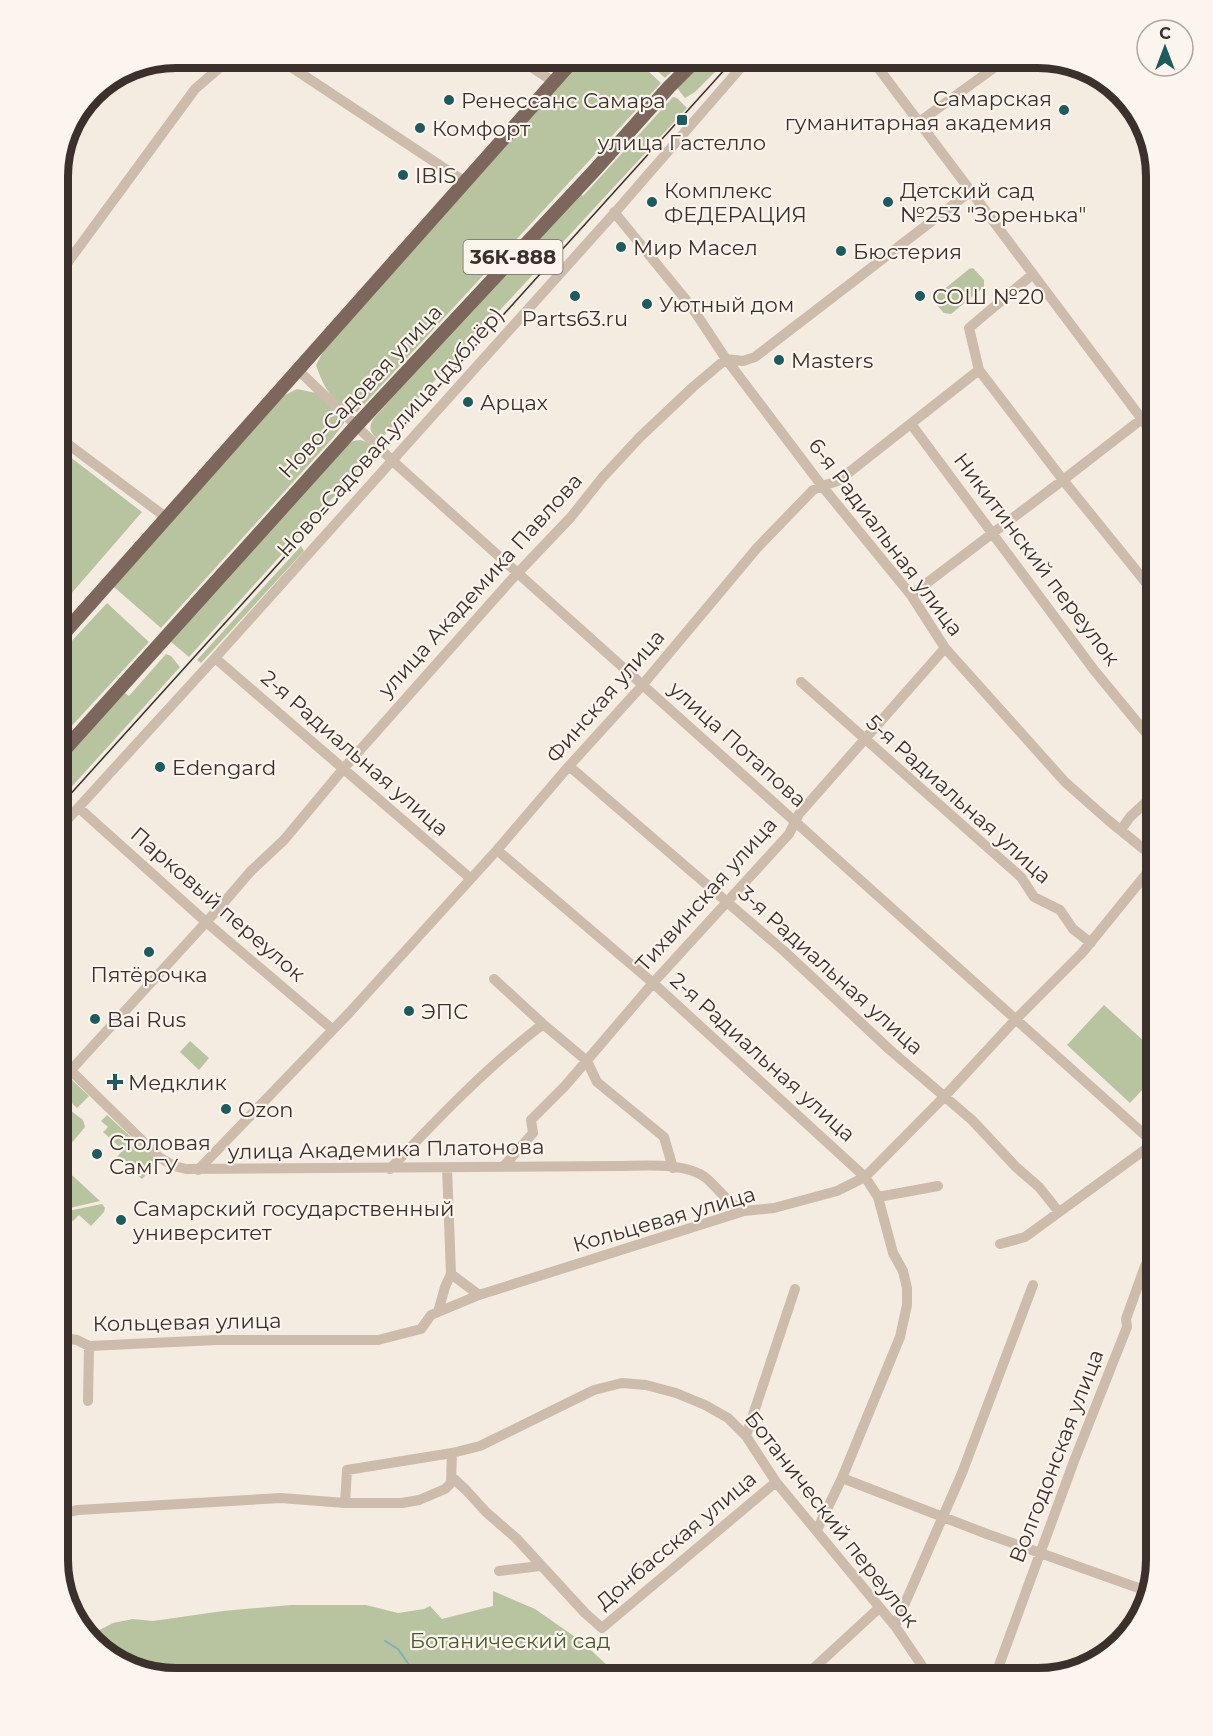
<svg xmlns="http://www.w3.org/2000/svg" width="1213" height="1736" font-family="Montserrat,sans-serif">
<rect width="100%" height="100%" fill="#f4ebe1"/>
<!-- green -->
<path fill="#b8c4a0" d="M584 57H633L661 83 357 412C334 407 323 386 316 365L324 350Z
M643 57H687L665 78Z
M707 57H730L695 92 685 98 677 88Z
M673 97 677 98 687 108 379 441C370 432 367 427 375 417L461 319 580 194 583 196Z
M973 268 984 280V287L951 314 944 313C939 307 933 303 937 295L969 269Z
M297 389 316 393 341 413 344 423 332 439 161 628 114 587 283 396Z
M360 440 367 442 376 450 189 657 170 641 346 446 353 441Z
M57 447 142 512 57 610Z
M301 546 304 551 201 663 197 660Z
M107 603 149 642 57 742V657Z
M166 654 171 656 180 667 57 803V767L125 693 129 696Z
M1104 1005 1156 1052V1075L1130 1103 1067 1045Z
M190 1041 209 1058 199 1070 180 1052Z
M57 1066 89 1096 77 1108 57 1089Z
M66 1107 83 1120 85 1127 65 1151 66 1155 57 1163V1116Z
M107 1115 158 1162 142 1179 117 1157 123 1150 103 1132 108 1127 101 1121Z
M66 1174 73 1176 100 1201 61 1210 57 1206V1183Z
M102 1204 105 1208 104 1212 91 1226 79 1215 73 1221 63 1212Z
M493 1591 535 1609 581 1641 622 1679H168L110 1659 88 1636 113 1623 133 1619 153 1621 223 1611 291 1605H366L398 1613 424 1609 430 1606 442 1619 493 1606Z"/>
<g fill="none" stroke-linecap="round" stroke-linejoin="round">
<!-- stream -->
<path stroke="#7fb0b2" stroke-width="2" d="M385 1641 398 1649 419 1679"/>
<!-- minor -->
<path stroke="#cdbbac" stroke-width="10" d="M276 57 465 182
M516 57 554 82
M870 57 1156 438
M919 122 1009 57
M614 212 691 306 726 359 822 486 911 595 945 648 1065 782 1108 820 1156 859
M57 277 195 89 232 57
M297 369 396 464 1156 1145
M979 370 1063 480 1156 595
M911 424 1094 670 1156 745
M57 436 167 518
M911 595 1063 480 1156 408
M215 658 470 878
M801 682 1021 877 1034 897 1060 910 1073 929 1091 943
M569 766 784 951 890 1050 972 1120 1016 1167 1039 1187 1059 1212
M79 808 206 922 332 1029
M1121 830 1130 817 1156 793
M57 831 215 658 618 209 750 57
M497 850 653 983 865 1177 878 1197 893 1253 903 1271 907 1288V1305L900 1337 842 1478 817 1530
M494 979 543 1024 587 1061 597 1082 664 1137 673 1168
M57 1057 159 1157 174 1166 186 1169 619 1166C643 1166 687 1162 706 1178 720 1190 727 1203 744 1211
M71 1070 220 907 250 872 284 840 344 768 512 579 571 517 602 478 640 437 693 387 726 359 743 361 755 357 971 191
M503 1167 533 1133 531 1120 565 1086 653 983 789 834 799 814 945 648
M447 1168 451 1274 479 1295
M390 1169C438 1118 487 1067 543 1024
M198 1170 349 1013 497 850 569 766 639 689 757 548 813 490 822 486 838 481 979 370 969 328 1033 274
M878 1197 938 1186
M1000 1244 1025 1237 1154 1143
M438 1312 445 1287 451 1274
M57 1337 77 1340 89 1346 216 1340H378L421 1329 431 1315 479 1295 744 1211 774 1208 837 1191 865 1177 943 1098 1016 1019 1082 953 1156 862
M88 1401 89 1346
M746 1436 795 1289
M452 1477 466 1490 486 1512 516 1538 585 1613 602 1628 776 1482
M842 1478 987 1534 1144 1590
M345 1503 347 1470 452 1453 480 1446 594 1390 622 1383 646 1385 676 1393 705 1405 728 1418 746 1436 776 1482 895 1626 931 1679
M57 1514 78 1510 281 1498 345 1503H402L419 1500 445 1489 451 1483 452 1453
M499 1571 540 1566
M895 1626 962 1473 1033 1285
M802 1679 879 1608
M994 1679 1074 1461 1127 1327 1126 1319 1145 1266 1156 1248"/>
<!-- major -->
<path stroke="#7d675c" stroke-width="14" d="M57 641 576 57
M57 758 356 426 594 171 669 87 699 57"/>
<!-- tram -->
<path stroke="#3b302b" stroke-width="1.5" d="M57 809 736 57"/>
</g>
<!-- markers -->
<g fill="#1f5a5e" stroke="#fbf5ee" stroke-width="2">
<circle cx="449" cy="100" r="6"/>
<circle cx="1064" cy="110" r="6"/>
<rect x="676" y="114" width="12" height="12" rx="3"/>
<circle cx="420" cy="128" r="6"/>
<circle cx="403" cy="175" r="6"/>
<circle cx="652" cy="202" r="6"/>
<circle cx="888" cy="202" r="6"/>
<circle cx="621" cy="247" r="6"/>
<circle cx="841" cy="251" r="6"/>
<circle cx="575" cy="296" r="6"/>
<circle cx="920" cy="296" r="6"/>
<circle cx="647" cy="304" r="6"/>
<circle cx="779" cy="360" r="6"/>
<circle cx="468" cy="402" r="6"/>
<circle cx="160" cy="767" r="6"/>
<circle cx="149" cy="952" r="6"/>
<circle cx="409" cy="1011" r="6"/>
<circle cx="95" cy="1019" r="6"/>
<path d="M112 1073h6v6h6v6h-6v6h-6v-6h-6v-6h6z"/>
<circle cx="226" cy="1109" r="6"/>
<circle cx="97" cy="1154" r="6"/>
<circle cx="121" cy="1220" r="6"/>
</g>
<g text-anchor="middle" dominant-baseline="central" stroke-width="4.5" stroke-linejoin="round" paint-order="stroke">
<!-- shield labels -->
<rect fill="#fbf5ee" stroke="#756b66" stroke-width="1.5" x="463.5" y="240" width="99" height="34" rx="4.5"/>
<g font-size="20" font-weight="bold" fill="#3b302b">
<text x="513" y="257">36К-888</text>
</g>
<!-- poi labels -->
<g font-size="21" fill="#3b302b" stroke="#fbf5ee" text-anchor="start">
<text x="1052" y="98" text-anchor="end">Самарская<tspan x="1052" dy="24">гуманитарная академия</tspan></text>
<text x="461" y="100">Ренессанс Самара</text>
<text x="432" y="128">Комфорт</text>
<text x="682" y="142" text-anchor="middle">улица Гастелло</text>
<text x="415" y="175">IBIS</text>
<text x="664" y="190">Комплекс<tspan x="664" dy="24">ФЕДЕРАЦИЯ</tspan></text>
<text x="900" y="190">Детский сад<tspan x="900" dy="24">№253 "Зоренька"</tspan></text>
<text x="633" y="247">Мир Масел</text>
<text x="853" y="251">Бюстерия</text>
<text x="932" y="296">СОШ №20</text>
<text x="659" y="304">Уютный дом</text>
<text x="575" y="318" text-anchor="middle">Parts63.ru</text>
<text x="791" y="360">Masters</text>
<text x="480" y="402">Арцах</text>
<text x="172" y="767">Edengard</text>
<text x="149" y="974" text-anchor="middle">Пятёрочка</text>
<text x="421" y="1011">ЭПС</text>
<text x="107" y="1019">Bai Rus</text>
<text x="128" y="1082">Медклик</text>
<text x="238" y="1109">Ozon</text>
<text x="109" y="1142">Столовая<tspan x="109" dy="24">СамГУ</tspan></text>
<text x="133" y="1208">Самарский государственный<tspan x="133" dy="24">университет</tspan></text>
</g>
<!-- street labels -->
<g font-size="21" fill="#3b302b" stroke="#fbf5ee">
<text transform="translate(360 391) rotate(-47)">Ново-Садовая улица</text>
<text transform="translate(390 432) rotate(-48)">Ново-Садовая улица (дублёр)</text>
<text transform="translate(886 537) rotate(53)">6-я Радиальная улица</text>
<text transform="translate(1037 559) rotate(53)">Никитинский переулок</text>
<text transform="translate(480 585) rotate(-48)">улица Академика Павлова</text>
<text transform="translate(605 696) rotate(-49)">Финская улица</text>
<text transform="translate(738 744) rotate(42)">улица Потапова</text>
<text transform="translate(355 753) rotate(41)">2-я Радиальная улица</text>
<text transform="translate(959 799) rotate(42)">5-я Радиальная улица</text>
<text transform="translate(706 894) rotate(-48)">Тихвинская улица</text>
<text transform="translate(218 904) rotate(41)">Парковый переулок</text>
<text transform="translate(831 970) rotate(42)">3-я Радиальная улица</text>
<text transform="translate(763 1057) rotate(42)">2-я Радиальная улица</text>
<text transform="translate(386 1149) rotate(-1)">улица Академика Платонова</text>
<text transform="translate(664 1219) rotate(-16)">Кольцевая улица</text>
<text transform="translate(187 1322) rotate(-1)">Кольцевая улица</text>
<text transform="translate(1056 1456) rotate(-69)">Волгодонская улица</text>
<text transform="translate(832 1519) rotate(52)">Ботанический переулок</text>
<text transform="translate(676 1540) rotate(-40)">Донбасская улица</text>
</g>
<!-- park labels -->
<g font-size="21" fill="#4a5a2e" stroke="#fbf5ee">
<text x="510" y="1640">Ботанический сад</text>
</g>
</g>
<!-- crop -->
<path d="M0 0H1213V1736H0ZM176 68H1038A108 108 0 0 1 1146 176V1560A108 108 0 0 1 1038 1668H176A108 108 0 0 1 68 1560V176A108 108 0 0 1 176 68Z" fill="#fbf5ee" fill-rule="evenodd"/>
<path fill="none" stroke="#3b302b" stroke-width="8" d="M176 68H1038A108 108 0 0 1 1146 176V1560A108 108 0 0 1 1038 1668H176A108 108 0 0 1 68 1560V176A108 108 0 0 1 176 68Z"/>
<!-- north arrow -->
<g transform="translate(1165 48)"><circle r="28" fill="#fbf5ee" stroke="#aea6a0" stroke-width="1.5"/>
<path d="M0-4.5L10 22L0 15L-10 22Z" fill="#1f5a5e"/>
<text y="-9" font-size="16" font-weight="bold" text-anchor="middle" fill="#3b302b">С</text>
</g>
</svg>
